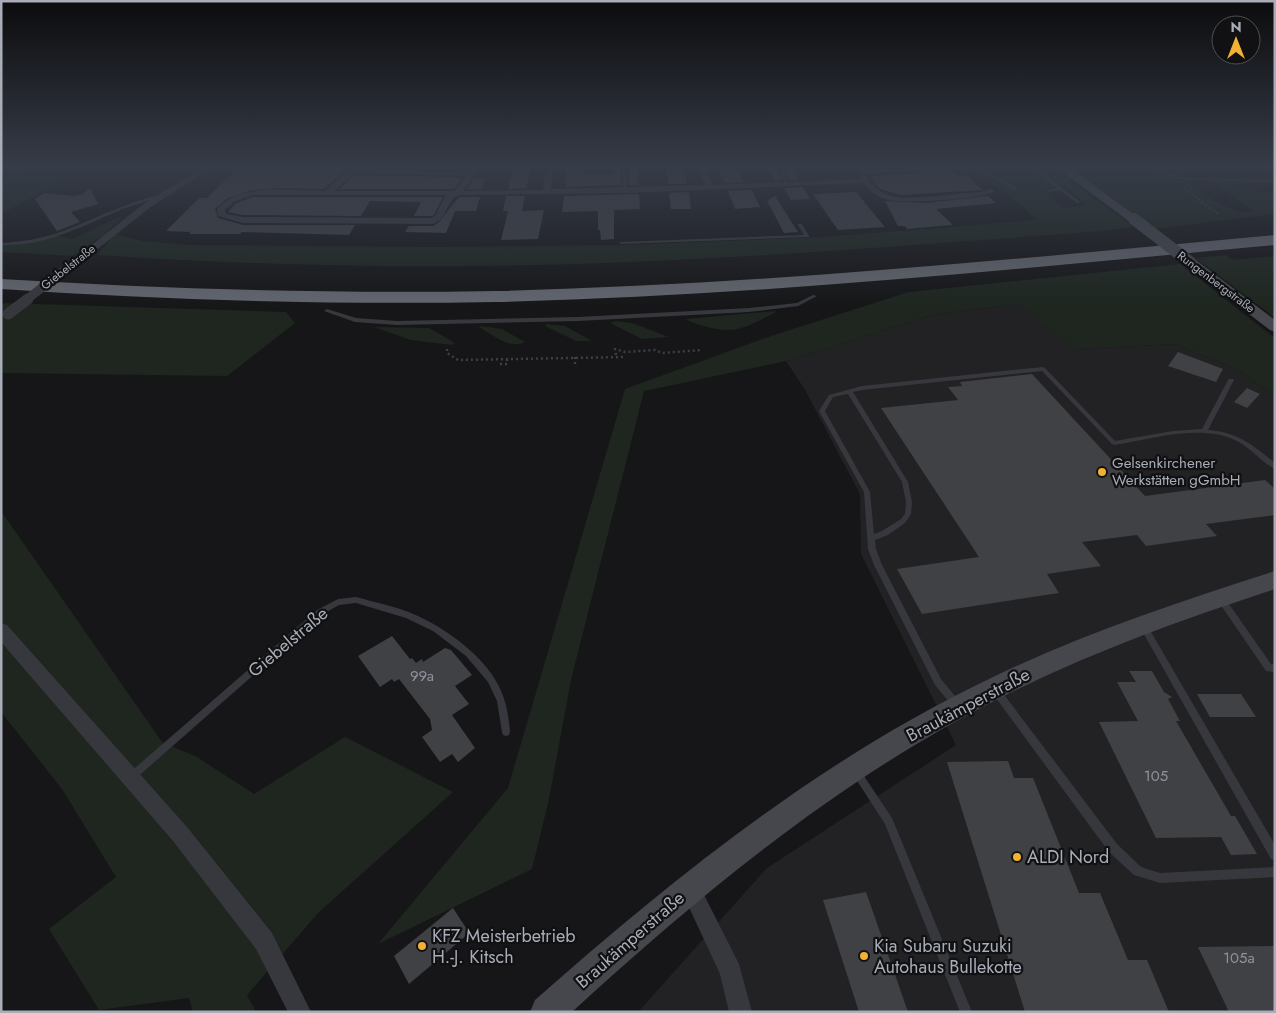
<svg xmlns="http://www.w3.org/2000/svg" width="1276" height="1013" font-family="Jost,sans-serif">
<rect width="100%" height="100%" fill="#161618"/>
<!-- built -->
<path fill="#222225" d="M1018 304 1074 349 1176 344 1240 371 1275 397V1012H638L767 868 956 745 861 554 860 494 805 390 786 361 932 315Z"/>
<!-- green -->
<path fill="#1e261f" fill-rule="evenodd" d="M1 166H91L1 214Z
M960 166H1048L1131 225 1130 227 1100 231C887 247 674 265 460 266 339 267 218 263 97 255L115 234 142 241 190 245 432 247 623 245 824 237 1037 220 1004 191ZM1065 185 1086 205 1064 208 1045 194H1051L1043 188Z
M1064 166H1155L1168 178 1186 181 1217 203 1239 212H1253L1212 181H1238L1257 192H1275V214L1153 229Z
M124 217 102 236 72 256 1 252V244L22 243 57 235 72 239 113 220Z
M1225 255 1233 260 1275 256V318L1196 258Z
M1180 264 1275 338V397L1240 371 1176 344 1074 349 1017 304 932 315 786 361 644 391 571 680 549 799 532 869 378 944 508 788 625 389 771 336 909 292Z
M5 303 286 312 295 323 227 376 1 373V304Z
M775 311 776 312C749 326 735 336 704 326 698 324 691 323 686 319Z
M616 321 632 323 669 337 642 339 610 323Z
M546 324 565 326 592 341H576L545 326Z
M481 326 502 329 525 342C510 350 491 334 479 327Z
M374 327 429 328 455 343 452 345 411 340Z
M1 511 162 742 197 757 254 794 345 737 453 792 318 913 247 995 256 1012H193L189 998 99 1010 49 929 116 877 62 789 1 712Z"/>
<!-- building -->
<path fill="#404145" d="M350 166 324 189 282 188 252 190 226 199 215 209 218 218 243 225H355L349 235 242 232 240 234H189L191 232 166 231 199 198H207L238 167Z
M364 166H389L451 167 450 170Z
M516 166H531L526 188 508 189 513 168Z
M567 166H585L586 174H612V166H620L621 185 565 187Z
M628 166H638V185H629Z
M666 166H684L687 184H668Z
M717 166H732L735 171H738L744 182 725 183Z
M766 166H776L782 180 775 181Z
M784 166H794L799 180H789Z
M947 171 955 172 959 176 967 175 982 190 901 195 881 189 876 185 871 176Z
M355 175 446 177 462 178 454 189H339Z
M474 178H485L482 189H467Z
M803 187 810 199 791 200 784 188Z
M90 188 98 204 71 212 80 222 57 231 35 199 45 193 74 196 83 194Z
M752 190 760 207 735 209 728 191Z
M689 192 691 209H671L669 193Z
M856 192 885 227 838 230 813 194Z
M639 194 640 209 614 210V239L601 240 600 230H598V211L562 212 564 196Z
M506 196H525L522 211 544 210 538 239 501 240 508 211H503Z
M775 196 798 232 784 233 767 201Z
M988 196 996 203 936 209 953 225 907 229 905 226H898L885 201 926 203Z
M252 197H443L434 215 431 216H414L421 202 370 201 361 216 243 215 228 212 235 204Z
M459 197H480L476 211H455L446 233 405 232 409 226H433L438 223Z
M1178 352 1223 369 1216 382 1168 366Z
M1032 374 1145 496 1265 480 1275 489V515L1206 524 1217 536 1146 546 1137 535 1082 542 1101 566 1047 574 1059 593 922 614 897 569 979 557 881 408 958 400 948 387 962 386 960 382Z
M1247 388 1260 394 1247 408 1234 402Z
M392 636 410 659 412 658 416 663 422 659 423 662 445 648 451 650 472 675 455 686 469 704 452 715 475 748 458 762 452 754 440 762 422 737 432 730 430 719 399 679 394 682 392 679 380 687 358 656Z
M1129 671H1152L1164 692 1172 697 1168 699 1180 721H1176L1231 816H1235L1257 854 1231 855 1221 837 1156 838 1099 722 1138 721 1117 682H1136Z
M1197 694H1241L1256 717H1210Z
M1008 761 1014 778H1033L1079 893H1100L1128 960H1147L1169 1012H1025L947 762Z
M866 892 908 1012H859L823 900Z
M453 908 468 931V934L409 984 394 956Z
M1275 946V1012H1229L1198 947Z"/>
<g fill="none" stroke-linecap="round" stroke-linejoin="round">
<!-- path-far1 -->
<path stroke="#3d3f44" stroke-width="2" stroke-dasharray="2 2.5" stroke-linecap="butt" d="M957 169 969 175
M1 170 18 173 13 179 1 184
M1184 188 1218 214"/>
<!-- path -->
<path stroke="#3d3f44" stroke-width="2.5" stroke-dasharray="2 3" stroke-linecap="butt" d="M447 349V353L458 360 626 357
M616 355 615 349 625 352 655 350 662 353 702 350
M575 357V365
M500 364H507V359"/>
<!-- lane -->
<path fill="#37383d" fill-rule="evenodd" d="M622 166H626L627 191 625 192 623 191Z
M778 166H782L789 186 786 185Z
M972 166H977L1018 189 1015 190Z
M1028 166H1033L1079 201V203H1077L1060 190 1048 192V190L1057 188Z
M1185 166H1189L1180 175 1174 176 1187 178 1275 180V182L1187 180 1172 178 1168 176 1178 173Z
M159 195 161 196 160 197C147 201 133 205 120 210 95 221 70 233 44 240 30 244 16 245 1 245V243C14 242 27 241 39 238 67 232 92 218 119 208 132 203 145 198 159 195Z
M798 224H802L809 236V237L621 244 619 243 621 242 804 235 798 225Z
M813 295 817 296 798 306 749 312 578 321 397 325 355 322 324 311 327 309 356 318 397 321 578 317 749 308 797 303Z
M1043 367 1045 368 1115 441 1173 431 1202 429 1228 380 1229 379H1233L1234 380 1208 430C1237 432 1253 445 1275 463V469C1261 462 1251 448 1237 441 1203 423 1151 439 1114 445L1112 444 1042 371 862 390 853 392 908 482 912 502 911 514 905 523 888 535 875 540 876 549 882 565 941 679 960 702 961 705 960 708 957 709 954 708 935 685 874 565 868 549 864 492 819 411 829 395 862 386ZM848 394 902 482 906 502 905 514 901 519 882 531 874 534 870 492 825 411 833 397Z
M1221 596 1224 597 1271 664H1275V672L1266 671 1218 601 1217 599 1218 597Z
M356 597C374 602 394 606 411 613 447 628 495 662 505 702 508 712 509 722 510 732L509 735 506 736 503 735 502 732 497 701 488 682 466 656 433 631 406 618 356 603 339 605 323 614 134 780 131 782 128 780 126 777 128 774 317 610 338 599Z
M1144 624 1147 625 1275 845V860L1271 859 1141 629 1140 627 1141 625Z
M996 687 999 688 1117 844 1141 867 1160 873 1275 867V877L1160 883 1134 875 1109 852 993 694 992 691 993 688Z
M857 768 860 770 892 818 972 1012H960L885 824 852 773 854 770Z"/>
<!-- street -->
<path fill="#37383d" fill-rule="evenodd" d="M205 166H215L152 206 95 251H89V247L146 202Z
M353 166H362L359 169 468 172 471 166H479L464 191 543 190 546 166H554L551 189 705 185 696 166H704L713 185 860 179 855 166H863L864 170 951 166 933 171 866 174C870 184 881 194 892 196 911 201 959 193 980 192L991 189 995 191C984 199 903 204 888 200 878 198 871 191 863 183L625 193 458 195C446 202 447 219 433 224L243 223 218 216 217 209C240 182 292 191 325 191ZM354 173 466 176 455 191H334ZM252 195H446L435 216 431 218 243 217 226 214 225 210 234 202Z
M1153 166H1162L1176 177 1169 179Z
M1 623 7 625 187 827 272 933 311 1012H288L256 949 173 841 1 642Z
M690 878 697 881 739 964 752 1012H729L720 974 680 888 683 881Z"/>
<!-- secondary -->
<path fill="#45474d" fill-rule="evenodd" d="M1055 166H1067L1140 219 1138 222H1130Z
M1191 259 1196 260 1275 320V332L1270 330 1186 266 1184 263 1186 260Z
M1275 571V589C1184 619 1094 651 1008 694 846 774 705 890 572 1012H530L535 1000C675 877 821 759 991 678 1082 634 1178 602 1275 571Z"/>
<!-- highway -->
<path fill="#63666e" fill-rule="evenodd" d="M1275 235V245C1015 269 755 296 495 302 330 305 166 300 1 289V279C166 289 330 294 495 291 755 285 1015 259 1275 235Z"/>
<!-- street-bridge-far1 -->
<path stroke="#37383d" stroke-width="9" d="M26 300 92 249"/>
<!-- street-bridge -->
<path stroke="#37383d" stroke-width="11" d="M8 314 28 299"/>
<!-- secondary-bridge -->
<path stroke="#45474d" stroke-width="12" d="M1134 219 1191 263"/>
</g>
<!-- sky -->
<linearGradient id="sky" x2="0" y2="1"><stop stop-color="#0c0c0d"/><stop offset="0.54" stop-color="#363c48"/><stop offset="1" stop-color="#363c48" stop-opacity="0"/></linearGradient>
<rect width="1276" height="308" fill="url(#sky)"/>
<!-- markers -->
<g fill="#f2b134" stroke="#111113" stroke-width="2">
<circle cx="1102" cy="472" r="5"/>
<circle cx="1017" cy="857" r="5"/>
<circle cx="422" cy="946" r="5"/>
<circle cx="864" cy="956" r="5"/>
</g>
<g text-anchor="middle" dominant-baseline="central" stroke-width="4.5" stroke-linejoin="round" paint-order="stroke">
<!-- far-street labels -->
<g font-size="12" fill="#a8adb8" stroke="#111113">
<text transform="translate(68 267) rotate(-38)">Giebelstraße</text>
<text transform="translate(1216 282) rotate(37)">Rungenbergstraße</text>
</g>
<!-- poi labels -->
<g font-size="15" fill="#a8adb8" stroke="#111113" text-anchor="start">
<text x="1112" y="463">Gelsenkirchener<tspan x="1112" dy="17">Werkstätten gGmbH</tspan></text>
</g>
<!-- near-number labels -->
<g font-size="15" fill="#8e929b">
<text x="422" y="676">99a</text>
<text x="1156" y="776">105</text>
<text x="1239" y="958">105a</text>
</g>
<!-- near-street labels -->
<g font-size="18" fill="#a8adb8" stroke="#111113">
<text transform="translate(288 642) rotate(-40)">Giebelstraße</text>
<text transform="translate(968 705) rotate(-28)">Braukämperstraße</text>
<text transform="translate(630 940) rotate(-41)">Braukämperstraße</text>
</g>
<!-- near-poi labels -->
<g font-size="18" fill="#a8adb8" stroke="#111113" text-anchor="start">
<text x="1027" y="857">ALDI Nord</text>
<text x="432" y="936">KFZ Meisterbetrieb<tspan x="432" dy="21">H.-J. Kitsch</tspan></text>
<text x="874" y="946">Kia Subaru Suzuki<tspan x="874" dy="21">Autohaus Bullekotte</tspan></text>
</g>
</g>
<!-- border -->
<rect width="1276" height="1013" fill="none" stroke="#a8adb8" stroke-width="5"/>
<!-- north arrow -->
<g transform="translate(1236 40)"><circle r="24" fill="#111113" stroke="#4d4f55"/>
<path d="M0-4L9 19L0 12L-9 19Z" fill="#f2b134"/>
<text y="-8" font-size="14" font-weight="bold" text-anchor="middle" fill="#a8adb8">N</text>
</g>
</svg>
